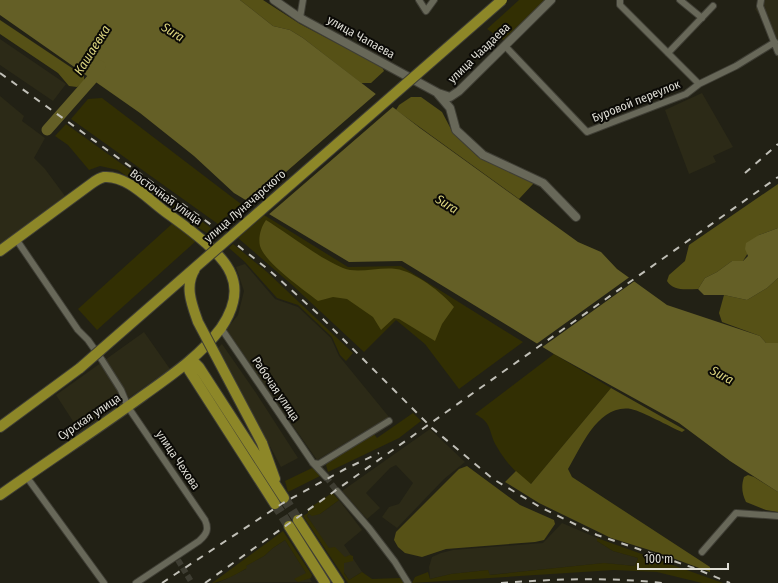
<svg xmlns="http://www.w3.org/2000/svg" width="778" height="583" font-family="'Fira Sans Condensed',sans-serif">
<rect width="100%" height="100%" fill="#222115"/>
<!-- built -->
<path fill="#2c2a17" d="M759 0H778V60L768 28 755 9 761 3Z
M0 39 66 84 53 101 0 65Z
M702 93 733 147 713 156 716 162 689 174 665 110Z
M0 96 24 116 22 121 45 138 34 158 45 169 65 196 0 246Z
M245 264 275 299 298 307 331 338 339 356 389 417 317 460 226 330 238 315 244 291 236 267Z
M144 332 170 369 80 432 56 395Z
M222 344 256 393 298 458 281 467 218 348Z
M430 429 465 462 444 479 397 528 382 517 389 507 399 504 413 483 396 465 390 468 366 493 380 508 367 519 342 491Z
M339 500 362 530 344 545 362 572 349 580 307 516 309 514H320Z
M562 523 597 538V541L613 551 638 558 635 566 604 563 489 575 488 570 451 574 430 579 429 567 432 557 441 553 453 550 543 543Z
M285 540 312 582 218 583 246 569 245 566 264 556 273 548Z"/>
<!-- green -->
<path fill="#322f03" d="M519 0H547L508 39 503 40 487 29Z
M102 98 241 204 218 224 71 119 88 99Z
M66 124 211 228 207 233 197 227 118 170 100 166 89 170 68 145 55 136Z
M264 215 348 267 401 266 523 342 459 389 425 344 396 320 364 352 291 284 238 238Z
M173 223 196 241 97 330 78 309Z
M233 244 267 272 353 353 346 361 340 355 332 337 298 305 277 298 245 262 229 248Z
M554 354 611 388 531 484C518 476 504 460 497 447 488 432 493 423 475 414Z
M413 413 421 421 399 438 328 472 326 465 330 459 374 434 377 438Z
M312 468 322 475 288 492 285 481Z
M332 493 339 500 320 514 312 516 309 514 307 516 329 548 335 547 345 557 350 555 353 556V561L344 563V573L349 580 362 572 372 579 400 578 404 583H348L303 516 308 513V509Z
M283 531 312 575 311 578 298 582 294 579 306 573 285 540 273 548 264 556 246 566 247 568C239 573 220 583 212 583Z
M597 538 723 583H702L657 572 614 570 412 583 415 577 428 572 430 579 451 574 488 570 490 575 604 563 635 566 638 558 613 551 597 541Z"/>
<!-- forest -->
<path fill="#565116" d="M240 0H263L300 24 382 67 384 71 371 83H361L303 38 290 30 273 26Z
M0 20 84 76V82L77 87 69 86 58 73 0 34Z
M411 97H421L442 112 452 131 477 156 535 182 533 184 519 199 396 110 399 105Z
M778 184V228L759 235 743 261H732L717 272 705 278 698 289C687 289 674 292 667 281L669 275 685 261 689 245Z
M266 220C286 232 329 266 350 270 365 272 381 267 396 269 414 271 443 293 454 307L442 324 435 341 399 319 394 318 381 330 373 317 347 299 333 297 318 301C303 289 266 264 260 246 258 237 261 227 266 220Z
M778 278V343H766L760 336 722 322 719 313 724 295 747 300 767 288Z
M611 388 685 430 682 432C668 426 644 412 631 409 598 404 582 446 568 469L572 477 710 567V572L659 553 611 538 539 503 505 482 516 471 531 484Z
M467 466 520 505 554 520 555 524 544 540 535 542 446 549 422 557 405 553 398 547 394 540 396 532 459 469Z
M748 475 754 477 778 492V512L766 510 746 502C742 494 741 486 744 477Z"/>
<!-- water -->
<path fill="#645f26" d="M0 0H240L273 26 290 30 303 38 420 128 578 242 601 252 617 269 667 305 760 336 766 343H778V492L730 461 679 423 554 354 402 261 349 262 234 193 194 156 140 113 0 15Z
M778 228V278L767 288 747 300 724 295H704L698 289 705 278 717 272 732 261H743L748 256 745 249 746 243 759 235Z"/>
<!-- pier -->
<path fill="#222115" d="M377 93 394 106 267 216 249 204Z
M631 276 636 280 541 348 535 345Z"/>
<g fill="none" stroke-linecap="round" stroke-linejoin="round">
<!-- river -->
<path stroke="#645f26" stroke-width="11" d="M47 130 92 79 100 66"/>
<!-- minor-tunnel -->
<path stroke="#3e3d32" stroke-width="6" stroke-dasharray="6 3" stroke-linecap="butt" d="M326 477 337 491
M178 560 192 583"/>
<!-- primary-tunnel -->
<path stroke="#3e3d32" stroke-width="10" stroke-dasharray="10 5" stroke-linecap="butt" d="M284 498 298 520
M275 504 289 526"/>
<defs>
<path id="minor" d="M419 0 426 11 434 0
M620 0V5L699 84
M680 0 702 18
M761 0 760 6 778 52
M300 18 303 0
M505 46 587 132 686 94 699 84 736 66 775 42
M668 53 713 6
M16 239 78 330 88 340 102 360 121 390 128 407 205 520C209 529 207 534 199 541L136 583
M221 328 313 463 326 477
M313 463 319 464 389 421
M26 476 104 583
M337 491 369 528 395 562 408 583
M702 552 736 513 778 516"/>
<path id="tertiary" d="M274 0 300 18 438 93 450 97 459 91 551 0
M438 94 450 108 456 130 483 155 543 183 576 217"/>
<path id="primary" d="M0 251 91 184C95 181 99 178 104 177 126 175 147 198 163 210 183 225 222 251 231 274 239 292 232 312 221 328 201 355 172 375 144 395 97 429 48 461 0 495
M189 362 195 363 199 367 284 498
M189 362V370L275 504
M0 427 80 368
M262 443 275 479
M298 520 339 583
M289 526 325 583"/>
</defs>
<!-- minor casing -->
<use href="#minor" stroke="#3f3e35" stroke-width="8"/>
<!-- tertiary casing -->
<use href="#tertiary" stroke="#3f3e35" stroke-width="10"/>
<!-- primary casing -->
<use href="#primary" stroke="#3f3e35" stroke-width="12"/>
<!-- minor -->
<use href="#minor" stroke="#686859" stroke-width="6"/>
<!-- tertiary -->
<use href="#tertiary" stroke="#686859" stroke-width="8"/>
<!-- primary -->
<use href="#primary" stroke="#8d8728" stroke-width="10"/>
<!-- rail -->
<path stroke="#c0bfb7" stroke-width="2" stroke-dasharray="7 7" stroke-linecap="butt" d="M0 73 213 226 269 270 317 313 432 428 493 479 540 507 597 535 694 568 730 583
M745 173 778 144
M162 583 283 503 345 469 379 453
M205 583 778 177
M501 583C555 579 608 577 662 583"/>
<defs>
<path id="primary-bridge" d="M195 269C184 286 192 305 198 322L262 443
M80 368 502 0"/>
</defs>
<!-- primary-bridge casing -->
<use href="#primary-bridge" stroke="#3f3e35" stroke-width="12" stroke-linecap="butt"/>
<!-- primary-bridge -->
<use href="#primary-bridge" stroke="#8d8728" stroke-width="10"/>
</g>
<g text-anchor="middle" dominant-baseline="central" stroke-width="4" stroke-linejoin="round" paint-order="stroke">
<!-- street labels -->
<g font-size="12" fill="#dfded6" stroke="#0b0a06">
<text transform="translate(361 37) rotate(29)">улица Чапаева</text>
<text transform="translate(479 53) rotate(-44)">улица Чаадаева</text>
<text transform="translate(636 101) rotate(-22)">Буровой переулок</text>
<text transform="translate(166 197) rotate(36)">Восточная улица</text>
<text transform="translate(245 206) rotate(-41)">улица Луначарского</text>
<text transform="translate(276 389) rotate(56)">Рабочая улица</text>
<text transform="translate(89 417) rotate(-34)">Сурская улица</text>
<text transform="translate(178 460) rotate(56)">улица Чехова</text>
</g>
<!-- water labels -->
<g font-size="13" font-style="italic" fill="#dbd47e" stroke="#0b0a06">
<text transform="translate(173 32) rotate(32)">Sura</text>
<text transform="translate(92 50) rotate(-58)">Кашаевка</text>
<text transform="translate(447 204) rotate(32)">Sura</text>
<text transform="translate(722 375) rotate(29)">Sura</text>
</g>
</g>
<!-- scale -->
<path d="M638 563v6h90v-6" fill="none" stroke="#dfded6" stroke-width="2"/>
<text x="644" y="563" font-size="12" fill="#dfded6" stroke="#0b0a06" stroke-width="3" paint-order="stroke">100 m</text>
</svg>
